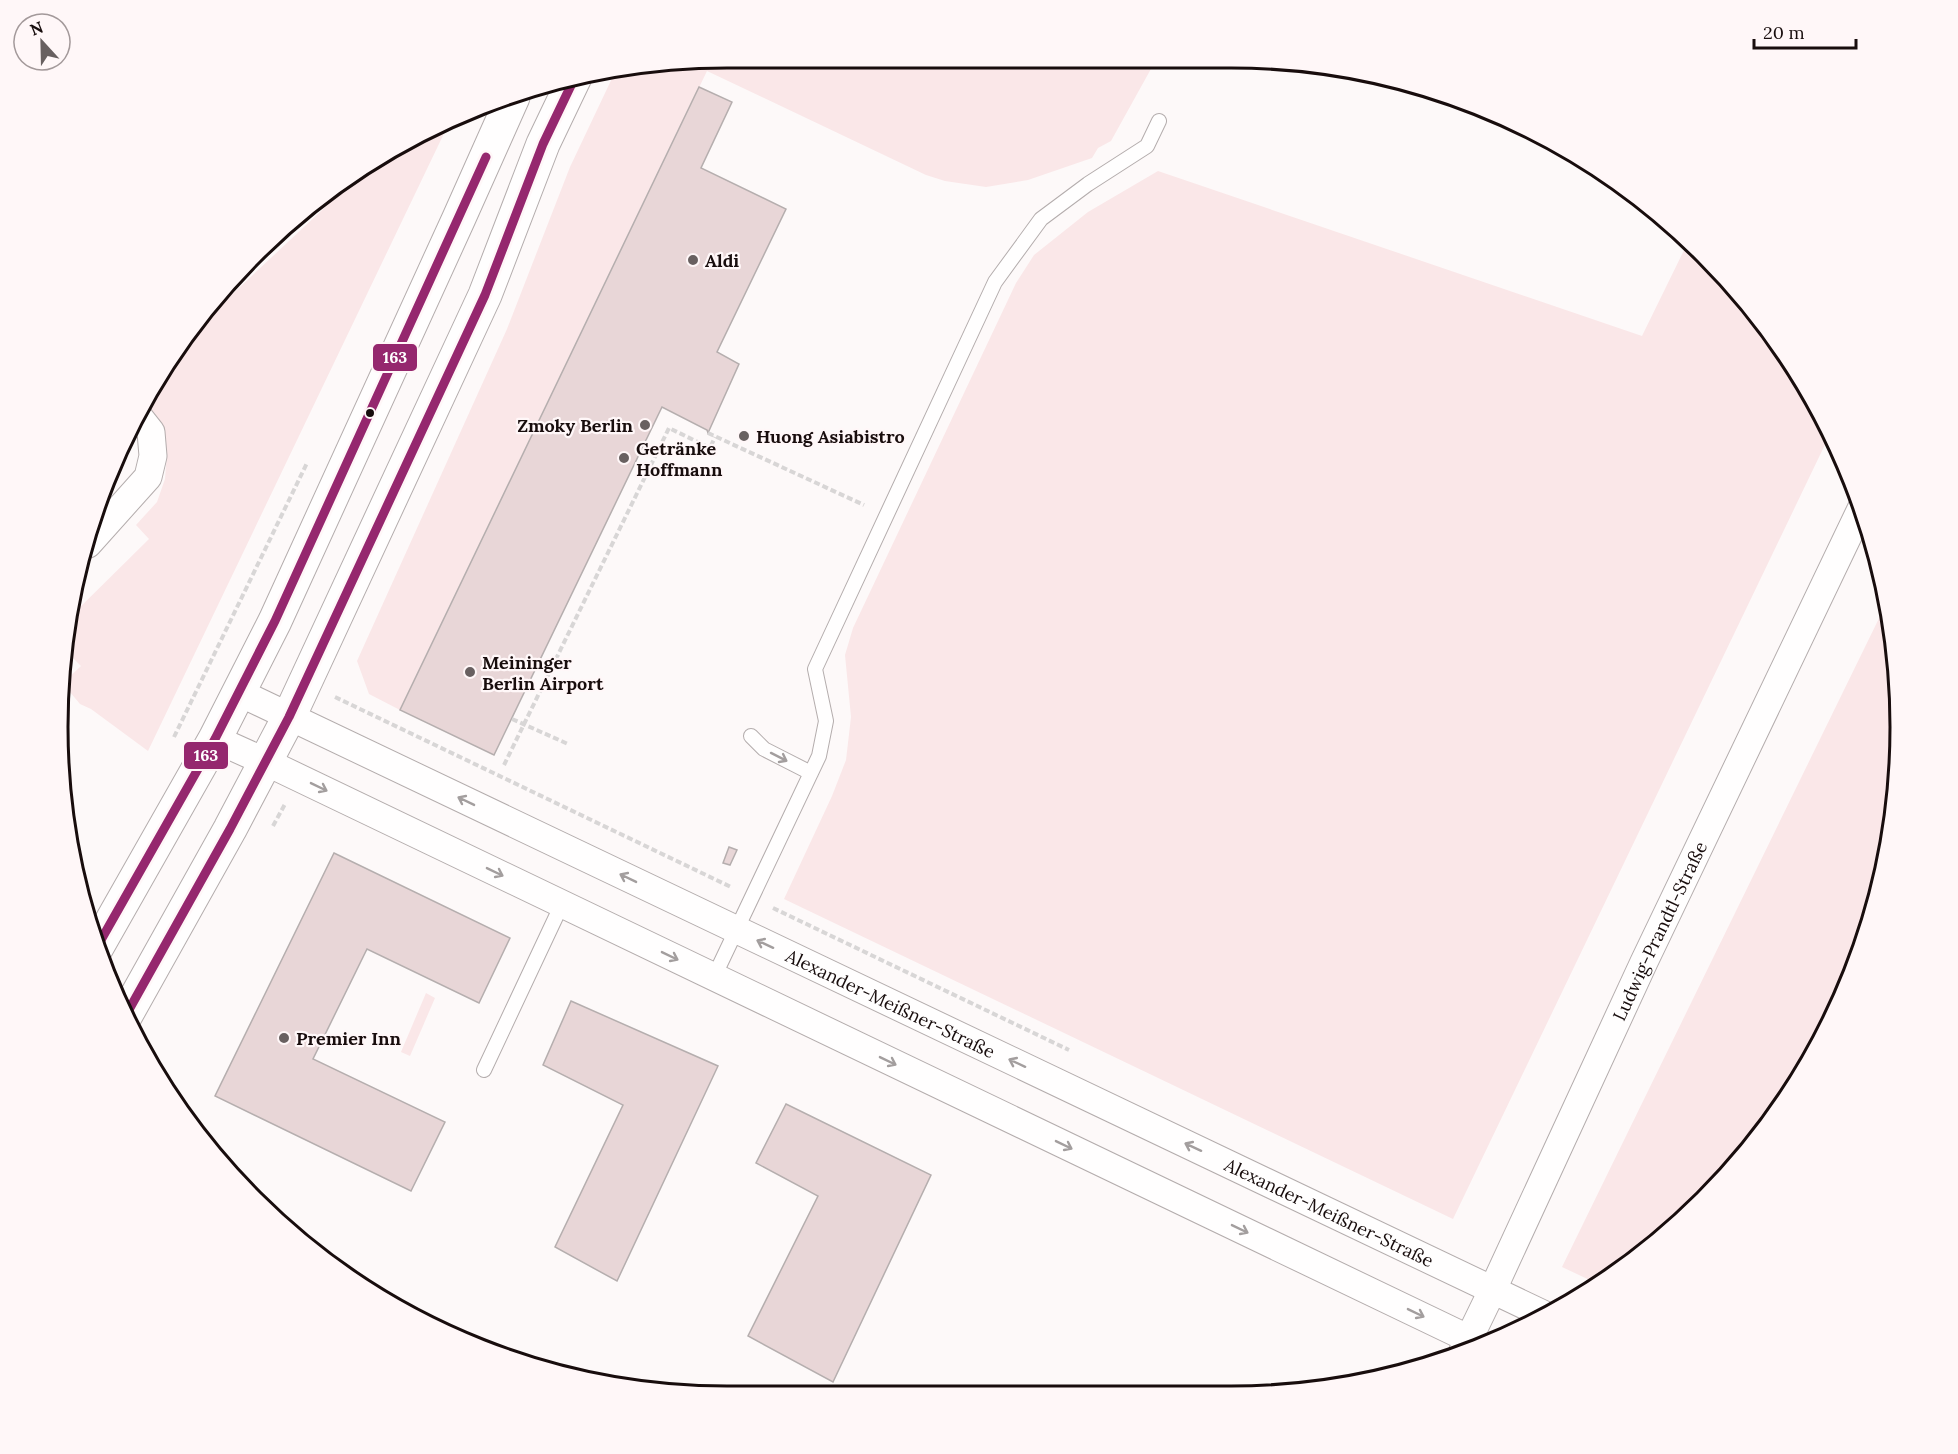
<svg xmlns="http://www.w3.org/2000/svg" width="1958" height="1454" font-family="Lora,serif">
<rect width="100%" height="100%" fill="#fdf9f9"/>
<!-- green -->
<path fill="#fae7e8" d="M727 57 1157 58 1111 141 1098 148 1092 158 1028 180 986 187 945 181 926 175 707 71 400 710 369 694 357 661 507 329 570 167 615 72Z
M449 123 148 751 91 709 80 704 64 685V682L81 666 66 651 68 619 149 539 136 525 157 502 165 479 167 452 161 422 144 400 170 354 179 344 383 153 392 147Z
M1158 171 1642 336 1689 240C1751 291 1790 363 1832 430L1453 1219 784 899 832 796 846 760 851 717 845 655 853 628 1016 283 1034 255 1088 212Z
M1886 604 1900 684 1895 815 1865 943 1811 1062 1735 1169 1639 1259 1596 1283 1562 1267Z
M426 993 435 998 410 1056 401 1052Z"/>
<!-- building -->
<path fill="#e8d6d7" stroke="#b5aeae" stroke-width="1.5" d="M699 87 732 102 701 168 786 209 717 352 739 364 708 433 707 430 662 407 494 755 400 710Z
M729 847 737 850 730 865 723 863Z
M334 853 510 938 479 1003 367 949 313 1059 445 1122 411 1191 215 1096Z
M571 1001 718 1066 617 1281 555 1247 623 1105 543 1065Z
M786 1104 931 1175 833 1382 748 1336 818 1196 756 1163Z"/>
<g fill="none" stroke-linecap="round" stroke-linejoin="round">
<defs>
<path id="service" d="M751 736 764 749 811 773
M714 977 819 756 826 721 815 669 995 282 1041 219 1088 184 1147 146 1159 121
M484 1070 562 904"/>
<g id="minor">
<path d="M88 544 148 477 153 456 151 432 136 413"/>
<path id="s1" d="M238 692 1543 1314"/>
<path d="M215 739 266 762 1486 1347"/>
<path id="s2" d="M1462 1353 1493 1289 1644 962 1861 509"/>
</g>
<path id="primary" d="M97 947 215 739 275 621 459 218 513 97
M126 1015 230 829 289 717 485 295 543 144 575 77"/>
</defs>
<!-- service casing -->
<use href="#service" stroke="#b4adad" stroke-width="16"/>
<!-- minor casing -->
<use href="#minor" stroke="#b4adad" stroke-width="29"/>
<!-- primary casing -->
<use href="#primary" stroke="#b4adad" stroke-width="35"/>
<!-- path -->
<path stroke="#d8d6d6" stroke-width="4" stroke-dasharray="6 3" stroke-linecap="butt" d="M708 433 864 505
M335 697 731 887
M512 719 568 744
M174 737 307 463
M504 765 669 428 710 448 715 437
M273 826 285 804
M773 908 1069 1050"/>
<!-- service -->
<use href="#service" stroke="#fffefe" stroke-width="14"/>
<!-- minor -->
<use href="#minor" stroke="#fffefe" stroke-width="27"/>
<!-- primary -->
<use href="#primary" stroke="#fffefe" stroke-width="33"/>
<defs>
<path id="bus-1" d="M97 947 215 739 275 621 486 157
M126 1015 230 829 289 717 485 295 543 144 575 77"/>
</defs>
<!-- bus-1 casing -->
<use href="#bus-1" stroke="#fff7f8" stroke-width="14"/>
<!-- bus-1 -->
<use href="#bus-1" stroke="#95276e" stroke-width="9"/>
</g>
<!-- one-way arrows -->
<defs><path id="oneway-shaft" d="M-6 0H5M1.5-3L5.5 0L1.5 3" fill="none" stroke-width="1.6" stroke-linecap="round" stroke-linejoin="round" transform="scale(1.5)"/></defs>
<g stroke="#a39e9e">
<use href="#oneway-shaft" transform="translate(779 757) rotate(27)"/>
<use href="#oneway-shaft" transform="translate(319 787) rotate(26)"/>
<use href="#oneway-shaft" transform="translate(466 801) rotate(-154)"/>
<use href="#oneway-shaft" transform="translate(495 872) rotate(26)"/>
<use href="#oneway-shaft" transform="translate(628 878) rotate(-154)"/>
<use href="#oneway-shaft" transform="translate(765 944) rotate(-155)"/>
<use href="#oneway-shaft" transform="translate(670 956) rotate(26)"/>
<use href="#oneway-shaft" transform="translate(888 1061) rotate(26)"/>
<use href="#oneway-shaft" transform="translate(1017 1063) rotate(-155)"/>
<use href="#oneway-shaft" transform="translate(1064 1145) rotate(26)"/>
<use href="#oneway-shaft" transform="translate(1193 1147) rotate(-155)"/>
<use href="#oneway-shaft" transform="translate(1240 1229) rotate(26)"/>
<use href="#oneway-shaft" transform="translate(1416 1313) rotate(26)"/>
</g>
<!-- markers -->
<g fill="#686060" stroke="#fff7f8" stroke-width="2">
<circle cx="693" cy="260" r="6"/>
<circle cx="645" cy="425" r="6"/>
<circle cx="744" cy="436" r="6"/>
<circle cx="624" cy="458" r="6"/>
<circle cx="470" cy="672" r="6"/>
<circle cx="284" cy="1038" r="6"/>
</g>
<circle fill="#180d0d" stroke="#fff7f8" stroke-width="2" cx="370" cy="413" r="5"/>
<g text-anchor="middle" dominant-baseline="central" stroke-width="4.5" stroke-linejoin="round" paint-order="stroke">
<!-- poi labels -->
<g font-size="18" font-weight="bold" fill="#180d0d" stroke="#fff7f8" text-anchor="start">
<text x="705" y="260">Aldi</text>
<text x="633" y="425" text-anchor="end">Zmoky Berlin</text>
<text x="756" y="436">Huong Asiabistro</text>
<text x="636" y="448">Getränke<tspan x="636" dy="21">Hoffmann</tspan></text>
<text x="482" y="662">Meininger<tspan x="482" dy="21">Berlin Airport</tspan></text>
<text x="296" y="1038">Premier Inn</text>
</g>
<!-- street labels -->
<g font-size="18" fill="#180d0d" stroke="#fff7f8">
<text stroke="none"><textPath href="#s2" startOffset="466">Ludwig-Prandtl-Straße</textPath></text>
<text stroke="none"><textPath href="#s1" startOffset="723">Alexander-Meißner-Straße</textPath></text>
<text stroke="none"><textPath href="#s1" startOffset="1209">Alexander-Meißner-Straße</textPath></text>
</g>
</g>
<!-- crop -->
<path d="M0 0H1958V1454H0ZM727 68H1231A659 659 0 0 1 1890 727V727A659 659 0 0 1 1231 1386H727A659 659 0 0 1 68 727V727A659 659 0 0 1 727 68Z" fill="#fff7f8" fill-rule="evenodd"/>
<path fill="none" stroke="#180d0d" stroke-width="3" d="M727 68H1231A659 659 0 0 1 1890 727V727A659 659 0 0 1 1231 1386H727A659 659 0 0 1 68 727V727A659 659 0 0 1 727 68Z"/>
<g stroke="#fff7f8" stroke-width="2">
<rect x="372" y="343" width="46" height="29" rx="6" fill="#95276e"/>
<rect x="183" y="741" width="46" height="29" rx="6" fill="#95276e"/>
</g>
<g font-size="16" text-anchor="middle" font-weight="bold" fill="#fff">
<text x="395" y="363">163</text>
<text x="206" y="761">163</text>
</g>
<!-- north arrow -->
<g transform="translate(42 42) rotate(338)"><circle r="28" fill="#fff7f8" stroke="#a3999a" stroke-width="1.5"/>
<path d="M0-4.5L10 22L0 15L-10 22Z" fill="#686060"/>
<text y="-9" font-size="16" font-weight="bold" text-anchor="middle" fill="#180d0d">N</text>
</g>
<!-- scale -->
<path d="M1754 39v9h102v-9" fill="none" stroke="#180d0d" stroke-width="3"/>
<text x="1763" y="39" font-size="18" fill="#180d0d" stroke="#fff7f8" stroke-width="4.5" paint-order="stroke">20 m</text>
</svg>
